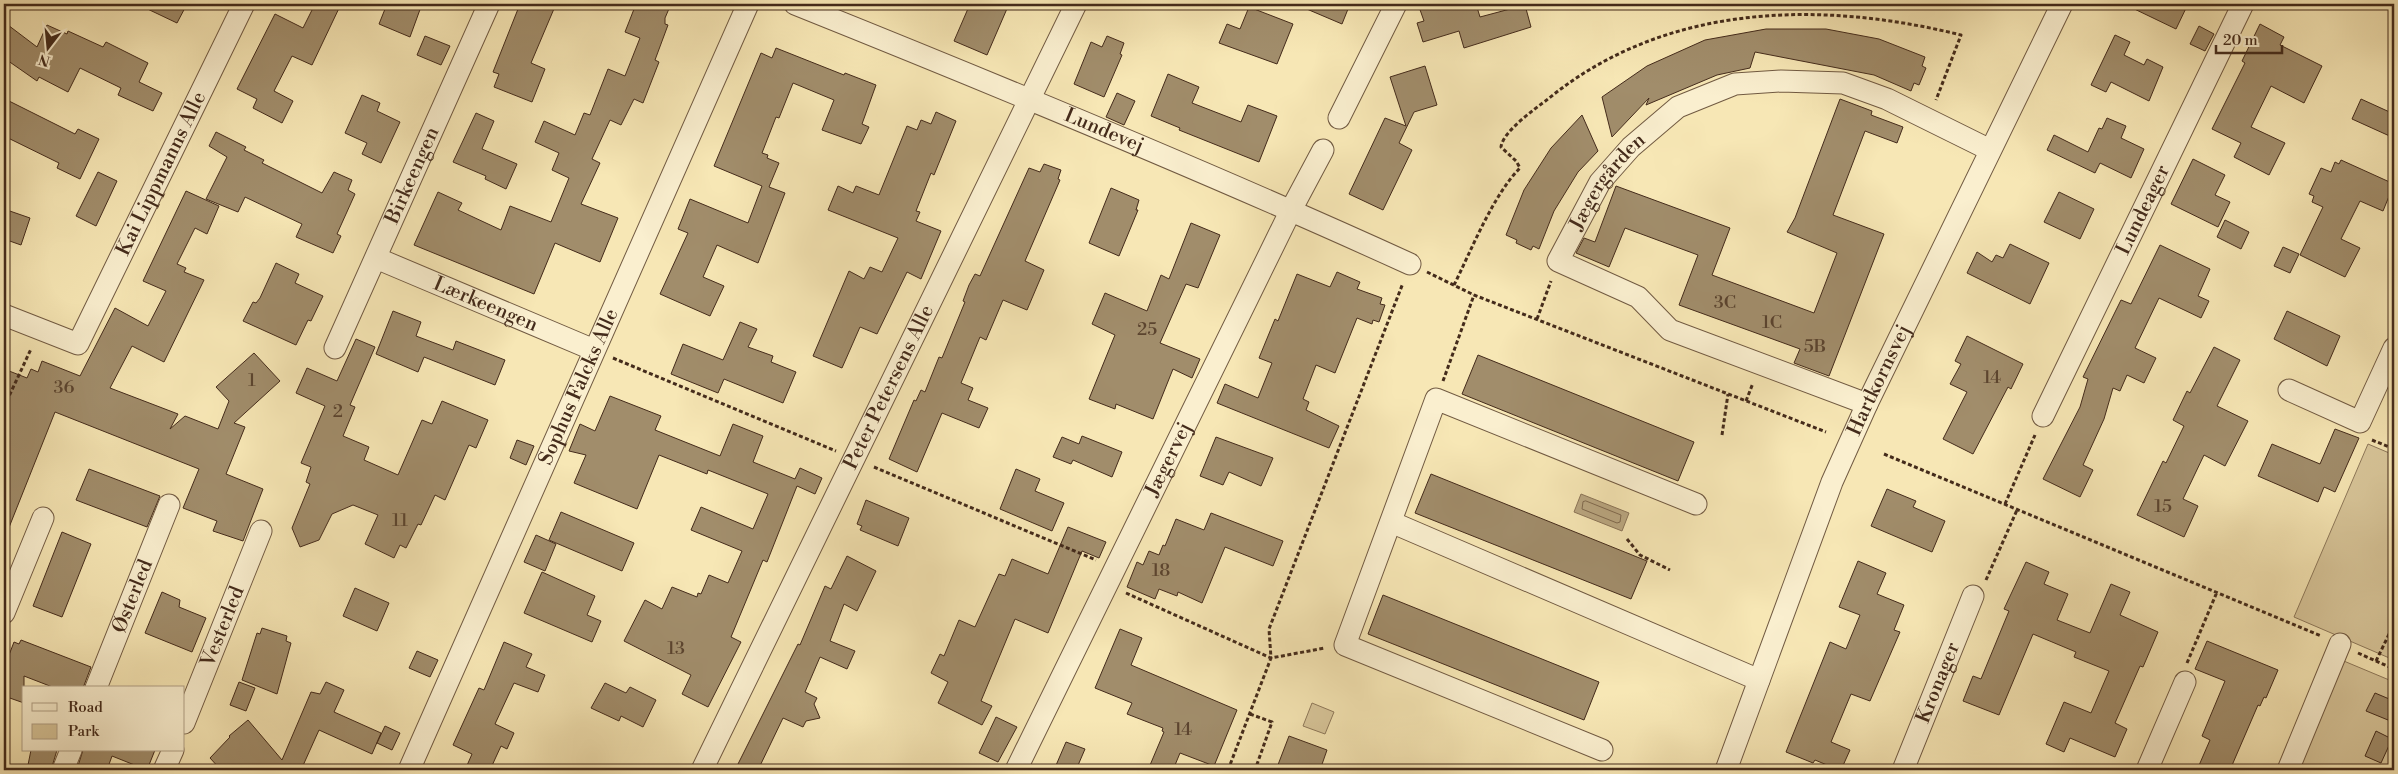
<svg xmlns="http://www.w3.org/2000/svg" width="2398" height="774" font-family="'Libre Bodoni',serif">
<rect width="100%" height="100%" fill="#f7e7b5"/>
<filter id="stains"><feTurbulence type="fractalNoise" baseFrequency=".004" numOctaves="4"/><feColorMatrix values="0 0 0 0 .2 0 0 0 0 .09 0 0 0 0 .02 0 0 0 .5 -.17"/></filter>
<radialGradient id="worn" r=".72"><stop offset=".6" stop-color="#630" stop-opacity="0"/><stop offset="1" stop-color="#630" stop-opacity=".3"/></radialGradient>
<!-- green -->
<path fill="#d9c79b" stroke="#8e795b" d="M2368 444 2394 455V660L2294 617Z
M2339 659 2394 682V770H2294Z
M1312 703 1334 712 1325 734 1303 726Z"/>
<!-- water -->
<path fill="#baa781" stroke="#8b7558" d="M1581 494 1629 513 1622 531 1574 512Z"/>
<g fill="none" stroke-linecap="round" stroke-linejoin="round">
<!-- shore -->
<path stroke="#7f694e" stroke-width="1" d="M1586 501 1621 515 1620 522 1617 523 1582 509 1583 502Z"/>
</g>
<!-- building -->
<path fill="#a18d6b" stroke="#442b1b" d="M137 4H187L177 23Z
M315 4H341L312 65 292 56 274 91 293 101 282 123 253 108 257 99 237 89 275 14 303 28Z
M387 4H422L410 37 379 24Z
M520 4H556L531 63 545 69 532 102 494 87 499 74 493 72Z
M636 4H671L665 18V24L668 25 655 60 659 62 643 103 634 99 621 125 610 120 592 159 600 163 581 204 618 218 600 262 555 243 534 294 414 245 438 192 462 203 458 210 501 230 510 206 551 222 569 178 552 170 559 153 535 142 544 121 575 135 584 113 590 115 608 69 625 76 640 38 625 32Z
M970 4H1009L987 55 954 41Z
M1295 4H1350L1342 24Z
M1418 4H1476L1480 17 1525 5 1531 27 1464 48 1459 31 1423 42 1417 23 1424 21Z
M2124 4H2188L2176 29Z
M1249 7 1293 24 1277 64 1219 43 1227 24 1240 29Z
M4 22 37 47 47 25 67 34 68 31 103 47 106 42 148 63 139 82 162 93 153 111 118 95 121 88 80 68 68 92 39 77 37 81 4 58Z
M2260 24 2284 37 2280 45 2322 66 2304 103 2271 86 2251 127 2285 143 2269 175 2234 157 2241 143 2212 129 2245 63 2242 61Z
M2199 26 2214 34 2205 51 2190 44Z
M1766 29H1826L1879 39 1925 57 1922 66 1926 68 1919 85 1914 83 1911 91 1874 75 1755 52 1750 68 1717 75 1646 105 1649 98 1612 137 1602 97 1647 66 1705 40Z
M2115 35 2130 42 2124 55 2144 65 2147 59 2163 67 2149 101 2111 82 2106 92 2091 85Z
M425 36 450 46 441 65 417 55Z
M1107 36 1124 43 1120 54 1122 55 1104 97 1074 84 1091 42 1102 47Z
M776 48 844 75 845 73 876 85 862 124 869 127 861 144 822 130 834 100 793 83 779 118 776 117 762 153 768 155 767 158 779 163 769 187 785 193 758 263 717 245 703 277 724 286 710 316 660 294 688 233 678 229 690 199 748 223 762 186 714 166 761 53 772 58Z
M1425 66 1437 105 1414 112 1399 143 1412 150 1383 210 1349 194 1385 118 1406 126 1390 77Z
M1168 74 1199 87 1192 103 1241 122 1248 105 1277 116 1259 162 1179 130 1180 128 1151 116Z
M1117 93 1135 101 1124 125 1106 117Z
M362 95 380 103 377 111 400 122 381 163 362 154 367 143 345 133Z
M1840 99 1872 111 1871 115 1903 127 1897 143 1865 131 1833 215 1884 234 1829 376 1794 363 1800 349 1679 305 1698 255 1625 228 1609 267 1576 253 1584 238 1595 242 1616 186 1730 228 1712 275 1814 313 1837 253 1787 232 1795 218Z
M2361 99 2394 114V138L2352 119Z
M9 101 75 134 78 129 99 139 80 179 57 168 59 163 4 136V112Z
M936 112 956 121 934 175 931 173 916 211 920 212 916 221 941 231 921 279 907 272 877 334 860 327 842 368 813 356 849 271 864 279 870 267 882 272 898 238 828 210 838 186 853 193 856 186 879 195 907 126 917 130 921 120 931 124Z
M476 113 494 121 482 149 517 164 506 189 485 179 486 176 453 162Z
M1582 115 1598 151 1578 172 1554 211 1539 249 1533 246 1531 250 1516 243 1517 240 1506 235 1524 190 1551 148Z
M2107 118 2126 126 2121 138 2144 149 2131 178 2100 163 2095 173 2047 150 2054 135 2088 152 2099 128 2102 129Z
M216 132 246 147 244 150 264 160 262 163 322 193 334 172 352 180 348 190 355 194 337 234 341 236 333 253 296 237 302 224 245 197 238 212 206 199 227 157 209 146Z
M2193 159 2225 175 2215 195 2230 202 2218 227 2171 204Z
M2341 160 2394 184 2383 211 2360 201 2341 239 2360 248 2345 277 2300 255 2323 207 2312 202 2314 196 2309 194 2321 168 2331 172 2335 162 2339 164Z
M1044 164 1061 170 1058 179 1060 180 1025 261 1044 270 1027 310 1003 300 986 340 980 337 961 383 973 388 968 400 988 408 979 428 942 413 917 472 889 459 914 400 916 401 921 390 925 392 939 357 942 358 965 302 963 301 969 285 975 274 980 276 1029 168 1040 172Z
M98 172 117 181 96 226 76 216Z
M1111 188 1139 200 1136 210H1138L1119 256 1089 243Z
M186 191 219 206 207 234 195 228 177 264 186 268 184 272 204 280 164 362 132 346 110 388 178 414 170 429 185 416 218 429 229 401 216 387 254 353 280 381 234 423 245 427 226 474 263 489 243 541 213 531 217 521 183 508 199 469 55 412 4 540V369L27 378 31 369 38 372 42 361 80 376 115 308 148 326 166 291 143 281Z
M2059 192 2094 209 2080 239 2044 222Z
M4 209 30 218 21 245 4 239Z
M2225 220 2249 232 2241 249 2217 237Z
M1191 223 1220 235 1198 288 1186 284 1160 343 1200 359 1192 378 1173 369 1153 419 1116 404 1115 409 1089 399 1115 335 1092 324 1105 293 1147 311 1161 275 1169 279Z
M2010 244 2049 263 2030 304 1967 273 1977 252 1992 262 1996 255 2003 258Z
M2160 245 2210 269 2198 296 2209 301 2201 318 2159 298 2135 348 2156 358 2144 383 2127 375 2120 391 2113 388 2104 419 2083 465 2093 470 2080 497 2043 479 2080 407 2088 379 2083 377 2121 300 2131 304Z
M2283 247 2299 254 2290 273 2274 266Z
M276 263 299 274 295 283 323 296 311 321 308 320 296 345 243 321 253 302 256 303 260 298Z
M1337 272 1360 282 1357 289 1382 298 1380 304 1385 305 1379 322 1373 320 1372 324 1357 318 1335 373 1316 365 1303 399 1309 402 1306 410 1339 426 1329 448 1217 403 1225 384 1258 398 1272 363 1259 358 1275 319 1278 321 1297 274 1330 287Z
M393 311 421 322 416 336 453 350 456 341 505 360 495 385 424 357 418 372 376 354Z
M2287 311 2340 336 2327 366 2274 339Z
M740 322 757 329 748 347 773 356 771 362 796 372 783 403 724 379 718 393 671 374 683 344 723 360Z
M1967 336 2023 364 2011 389 2008 387 1973 454 1943 439 1967 392 1950 384 1961 364 1955 361Z
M356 339 375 347 350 405 355 407 343 436 369 447 364 460 398 475 422 420 432 424 442 401 488 420 476 448 469 445 445 500 435 495 421 525 418 524 406 548 400 545 394 558 365 544 378 515 353 505 332 514 319 540 300 547 292 528 310 484 306 482 311 467 301 463 325 406 296 393 307 368 337 381Z
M2214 347 2240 360 2217 406 2248 421 2225 466 2204 455 2183 499 2198 506 2184 537 2137 515 2163 461 2166 463 2184 426 2173 420 2187 391 2190 393Z
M1478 355 1694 442 1678 481 1462 394Z
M610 396 661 416 655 430 720 456 733 424 763 436 753 462 795 479 800 468 822 478 815 494 797 486 767 562 763 560 731 637 741 642 708 707 682 694 691 675 624 641 645 600 662 609 672 587 697 597 698 593 701 594 709 575 728 583 742 551 691 530 701 507 753 529 768 494 708 470 707 474 659 455 637 509 574 483 586 455 569 451 580 424 595 431Z
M2335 429 2359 438 2335 492 2324 487 2318 502 2258 476 2272 444 2320 464Z
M1082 436 1122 452 1112 477 1073 460 1071 464 1053 457 1062 437 1079 444Z
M1216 437 1273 458 1261 486 1229 472 1223 485 1200 476Z
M517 440 534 446 526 465 510 458Z
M89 469 160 496 147 527 76 500Z
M1016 469 1040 479 1035 491 1064 503 1052 531 1000 509Z
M1431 474 1647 561 1631 599 1415 513Z
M1887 489 1916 501 1913 507 1945 521 1932 552 1871 526Z
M866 500 909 518 898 546 860 530 862 526 857 524Z
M561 512 634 543 622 571 549 540Z
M1211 513 1283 541 1273 566 1225 547 1202 603 1178 592 1177 596 1159 589 1155 599 1127 587 1137 562 1143 565 1149 551 1159 555 1163 545 1165 546 1176 519 1204 530Z
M1068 527 1106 542 1099 558 1082 551 1048 633 1015 619 981 701 992 706 982 725 938 703 948 682 931 673 940 654 944 656 959 620 975 627 999 574 1005 576 1012 559 1048 574Z
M62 532 91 544 62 617 33 606Z
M536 535 556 544 545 571 524 562Z
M847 556 876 571 857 611 844 604 830 641 855 651 847 669 820 657 805 692 817 698 814 704 820 718 806 721 803 727 783 718 758 770H735L798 644 800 645 825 586 831 589Z
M1858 561 1886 573 1877 594 1904 605 1894 630 1900 632 1870 701 1851 694 1831 742 1850 750 1841 770H1839L1815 760 1813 763 1786 752 1830 642 1846 649 1860 615 1839 607Z
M2026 562 2049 572 2044 584 2068 594 2057 620 2090 633 2111 584 2130 592 2120 615 2158 632 2143 667 2140 666 2115 723 2127 729 2115 757 2070 738 2064 752 2046 744 2064 702 2091 713 2109 671 2074 657 2076 652 2033 634 1999 715 1963 701 1973 676 1981 679 2009 611 2004 609Z
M542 572 595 596 587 615 601 621 592 642 524 613Z
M355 588 389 603 377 631 343 616Z
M162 592 180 600 179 607 206 618 192 652 145 633Z
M1383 595 1599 682 1584 720 1368 634Z
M262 628 287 636 286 641 291 643 277 694 242 680 257 633 260 634Z
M1120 629 1142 638 1131 665 1237 710 1214 766 1180 753 1173 770H1148L1164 732 1162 731 1163 728 1127 714 1132 703 1095 688Z
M21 640 91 667 83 688H55L24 676V703L4 696V668L14 642 19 644Z
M2207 641 2278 670 2266 698 2264 697 2260 706 2258 705 2230 770H2197L2210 740 2202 736 2225 681 2195 669Z
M504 642 532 654 526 667 545 675 538 692 514 683 495 724 514 733 507 749 501 746 490 770H465L472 754 453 745 479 688 484 690Z
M417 651 438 660 430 677 409 668Z
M239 682 255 688 246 711 230 705Z
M326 682 344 690 334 712 381 733 372 754 319 730 301 770H221L210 758 230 737 229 736 248 720 282 760 311 692 320 694Z
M605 683 626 693 630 687 656 700 643 727 621 716 619 721 591 708Z
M2375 693 2394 701 2388 720 2366 711Z
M996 717 1017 727 998 762 979 753Z
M385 726 400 733 392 750 377 743Z
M2376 731 2392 739 2381 763 2365 756Z
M1289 736 1327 750 1320 770H1276Z
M1066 742 1085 749 1076 770H1054Z
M31 750H57L51 770H27Z
M83 750H155L147 770 112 756 107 770H90L78 766Z"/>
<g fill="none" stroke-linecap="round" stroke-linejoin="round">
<defs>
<g id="minor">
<path id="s1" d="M795 4C1002 87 1208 172 1410 264"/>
<path d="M1339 118 1396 4"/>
<path id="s2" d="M376 258 594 350"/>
<path id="s3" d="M4 315 78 344 244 4"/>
<path id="s4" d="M335 348 489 4"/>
<path d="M2289 390 2360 422 2394 348"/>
<path id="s5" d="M1867 404 1670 330 1638 297 1558 261 1600 182 1631 147 1678 107 1735 84 1781 81 1843 83 1887 99 1990 150"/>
<path id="s6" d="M2043 416 2243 4"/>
<path d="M1391 522 1759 680"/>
<path d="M4 613 43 518"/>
<path id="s7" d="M96 688 169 505"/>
<path id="s8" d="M184 723 261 531"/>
<path d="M1602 750 1345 645 1436 399 1696 504"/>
<path d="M63 770 71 750"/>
<path d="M164 770 173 750"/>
<path id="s9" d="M409 770 748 4"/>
<path id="s10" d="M702 770 1076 4"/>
<path id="s11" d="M1016 770 1291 210 1323 150"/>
<path id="s12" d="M1726 770 1832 482 1867 404 2062 4"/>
<path id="s13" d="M1903 770 1973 596"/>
<path d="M2147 770 2185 682"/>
<path d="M2288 770 2340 644"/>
</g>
</defs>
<!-- minor casing -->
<use href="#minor" stroke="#715a42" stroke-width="23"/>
<!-- path -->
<path stroke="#442b1b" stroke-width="3" stroke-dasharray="4 2.5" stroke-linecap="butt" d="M1427 272 1474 295 1826 432
M1454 285C1471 251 1493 195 1520 168L1516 161 1501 147C1503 131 1535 109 1548 99 1665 3 1820 0 1961 35L1936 100
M1537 319 1551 281
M613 358 836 451
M1443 381 1474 295
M1746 401 1753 383
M4 407 31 349
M1722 435 1728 394
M2372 440 2394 449
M1884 454 2321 636
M874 467 1096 560
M2005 504 2035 435
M1627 539 1640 555 1670 570
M1986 580 2017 510
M1126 593 1271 658 1325 648
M2358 653 2394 669
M2376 661 2394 624
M2187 663 2217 592
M1250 714 1272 722 1255 770
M1228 770 1271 658 1269 629 1403 283
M1361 770 1363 766"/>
<!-- minor -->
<use href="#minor" stroke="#faefcf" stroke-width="21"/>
</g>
<g text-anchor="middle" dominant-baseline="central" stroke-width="4" stroke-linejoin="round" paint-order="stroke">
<!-- number labels -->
<g font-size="18" fill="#5b442f">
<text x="1725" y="302">3C</text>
<text x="1772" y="322">1C</text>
<text x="1147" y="329">25</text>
<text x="1815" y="346">5B</text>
<text x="1992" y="377">14</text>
<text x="252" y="380">1</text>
<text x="64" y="387">36</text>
<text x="338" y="411">2</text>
<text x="2163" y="506">15</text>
<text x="400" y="520">11</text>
<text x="1161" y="570">18</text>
<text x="676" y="648">13</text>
<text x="1183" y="729">14</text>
</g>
<!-- street labels -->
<g font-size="20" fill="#442b1b" stroke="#faefcf">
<text stroke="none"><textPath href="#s1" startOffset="334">Lundevej</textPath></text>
<text stroke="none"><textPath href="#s3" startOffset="269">Kai Lippmanns Alle</textPath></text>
<text stroke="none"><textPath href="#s4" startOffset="189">Birkeengen</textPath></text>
<text stroke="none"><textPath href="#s5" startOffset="438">Jægergården</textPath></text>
<text stroke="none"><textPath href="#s6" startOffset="229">Lundeager</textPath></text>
<text stroke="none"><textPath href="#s2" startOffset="119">Lærkeengen</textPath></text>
<text stroke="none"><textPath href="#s12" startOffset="419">Hartkornsvej</textPath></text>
<text stroke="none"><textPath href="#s9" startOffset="419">Sophus Falcks Alle</textPath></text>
<text stroke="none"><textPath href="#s10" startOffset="426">Peter Petersens Alle</textPath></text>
<text stroke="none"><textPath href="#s11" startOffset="346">Jægervej</textPath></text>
<text stroke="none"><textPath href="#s7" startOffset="99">Østerled</textPath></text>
<text stroke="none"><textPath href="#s8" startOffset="104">Vesterled</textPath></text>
<text stroke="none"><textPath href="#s13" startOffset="94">Kronager</textPath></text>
</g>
</g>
<!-- margin -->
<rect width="2398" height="774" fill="none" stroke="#f7e7b5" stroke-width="20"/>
<rect x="5" y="5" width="2388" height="764" fill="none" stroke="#442b1b" stroke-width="2.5"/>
<rect x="10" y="10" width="2378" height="754" fill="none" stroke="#442b1b"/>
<!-- legend -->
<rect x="22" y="686" width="162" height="65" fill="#faefcf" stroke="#b1a187"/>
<rect x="32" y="703" width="25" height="8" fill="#faefcf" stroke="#b1a187"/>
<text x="68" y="712" font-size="15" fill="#442b1b">Road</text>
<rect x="32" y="724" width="25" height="15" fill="#d9c79b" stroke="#b1a187"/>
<text x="68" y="736" font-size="15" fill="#442b1b">Park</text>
<!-- north arrow -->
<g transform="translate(48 48) rotate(196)" stroke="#faefcf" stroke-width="4" paint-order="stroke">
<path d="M0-4L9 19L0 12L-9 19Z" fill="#442b1b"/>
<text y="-8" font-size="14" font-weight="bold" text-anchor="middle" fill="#442b1b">N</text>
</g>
<!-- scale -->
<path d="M2216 45v8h66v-8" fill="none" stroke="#442b1b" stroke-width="2.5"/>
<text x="2223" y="45" font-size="15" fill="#442b1b" stroke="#faefcf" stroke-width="4" paint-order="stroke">20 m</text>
<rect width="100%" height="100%" filter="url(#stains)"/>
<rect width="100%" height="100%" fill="url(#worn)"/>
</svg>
